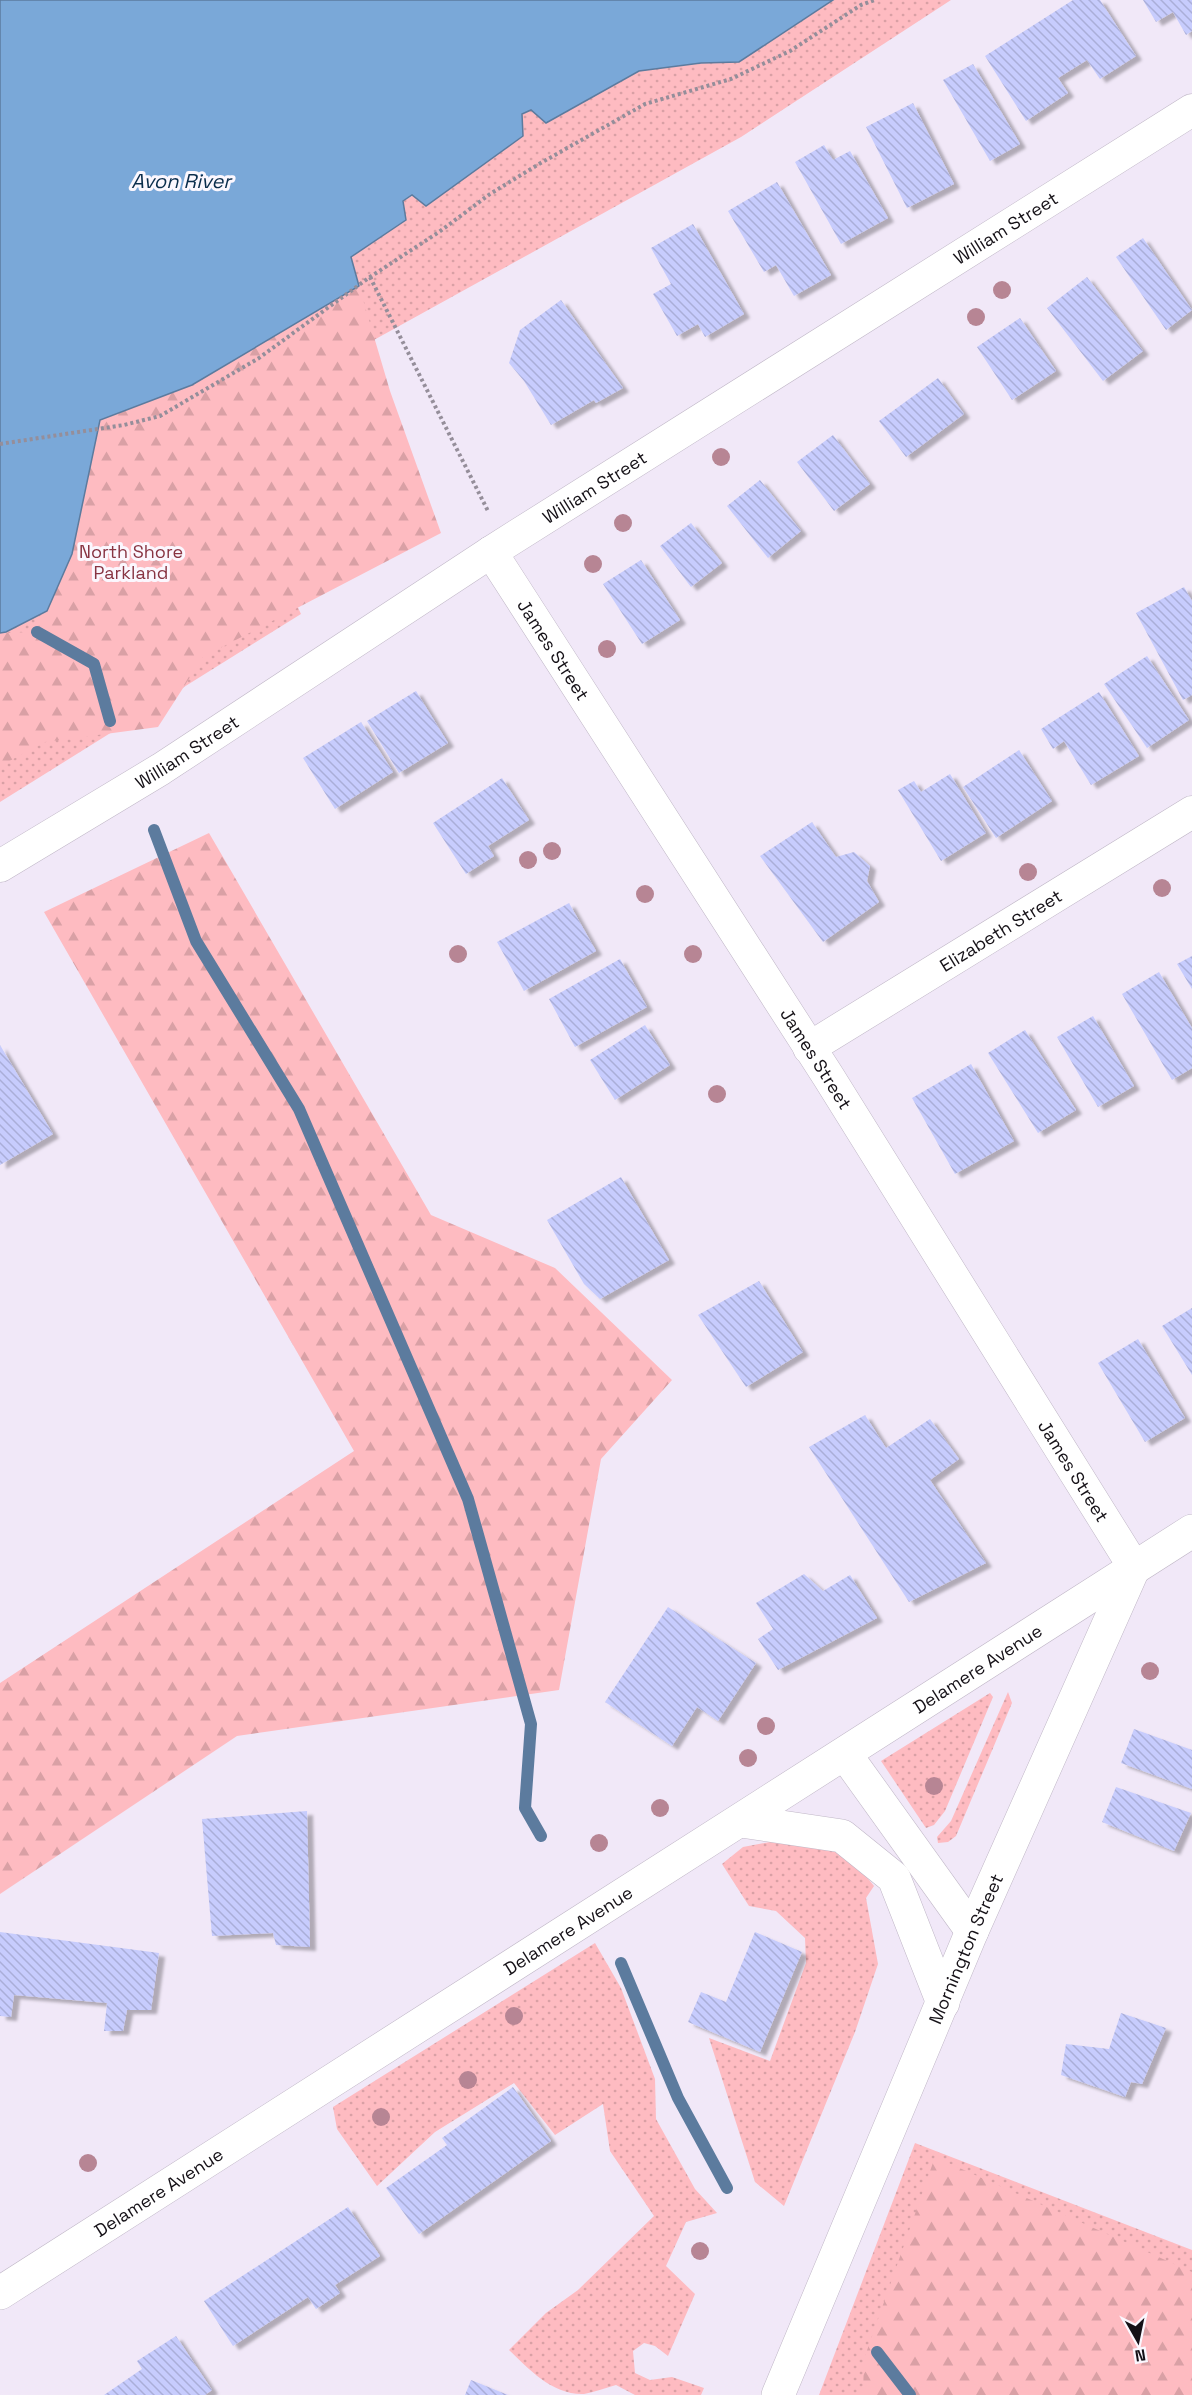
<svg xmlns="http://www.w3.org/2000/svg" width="1192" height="2395" font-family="'Space Grotesk',sans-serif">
<defs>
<pattern id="green-dots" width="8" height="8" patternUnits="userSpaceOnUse" patternTransform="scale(1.5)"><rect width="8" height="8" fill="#febbc1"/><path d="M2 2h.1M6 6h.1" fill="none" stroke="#d9a0a5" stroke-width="1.8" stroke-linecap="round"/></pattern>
<pattern id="forest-firs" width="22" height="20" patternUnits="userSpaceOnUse" patternTransform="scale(1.5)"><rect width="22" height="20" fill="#febbc1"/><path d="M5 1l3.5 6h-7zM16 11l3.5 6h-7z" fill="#d9a0a5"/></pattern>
<pattern id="building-back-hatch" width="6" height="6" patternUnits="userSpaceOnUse" patternTransform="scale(1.5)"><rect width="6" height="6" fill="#c7ccfd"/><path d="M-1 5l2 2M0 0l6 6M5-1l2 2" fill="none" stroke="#aaaed8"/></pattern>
<filter id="shadow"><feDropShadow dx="6" dy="4" stdDeviation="1.5" flood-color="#0004"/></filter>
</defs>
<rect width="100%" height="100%" fill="#f1e8f8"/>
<!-- green -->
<path fill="url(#green-dots)" d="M833 0H951L741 137 213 429 301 614 0 802V429L100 420 192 385 359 286 351 257 406 220 403 201 523 136 521 115 531 110 546 123 639 71 701 63 739 62Z
M1008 1692 1012 1703 956 1836 948 1842 938 1843 937 1837 951 1821Z
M990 1693 993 1697 945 1811 934 1825 926 1828 881 1761Z
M775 1841 837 1852 857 1865 874 1886 866 1898 878 1964 855 2032 784 2206 755 2182 709 2038 770 2061 806 1963 805 1938 776 1911 749 1906 722 1864 743 1847Z
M595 1943 621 1988 655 2079 656 2119 695 2189 717 2213 686 2222 666 2266 695 2294 668 2356 655 2346 644 2343 633 2351 635 2373 650 2380 672 2377 704 2388 701 2395H635L616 2385C605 2388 594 2392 584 2394 552 2395 529 2369 509 2350L546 2313 578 2290 654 2216 610 2151 603 2104 555 2135 514 2083 435 2132 377 2186 337 2129 333 2107Z
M915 2143 1192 2250V2395H819Z"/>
<!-- forest -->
<path fill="url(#forest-firs)" d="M359 286 390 391 441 533 203 657 158 727 45 742 0 766V633L38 632 72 554 100 420 192 385Z
M209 833 431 1215 555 1268 672 1380 601 1459 559 1690 237 1736 0 1894V1683L354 1451 44 912Z
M935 2157 1192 2272V2395H863L864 2359Z"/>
<!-- water -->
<path fill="#7aa8d8" stroke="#5c7b9e" stroke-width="1.5" d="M0 0H833L739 62 701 63 639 71 546 123 531 110 522 114 523 136 426 206 412 195 403 201 406 220 351 257 359 286 192 385 100 420 72 554 47 611 6 632 0 633Z"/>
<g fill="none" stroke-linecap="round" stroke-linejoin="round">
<!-- stream -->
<path stroke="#5c7b9e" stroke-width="12" d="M37 632 94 664 110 721
M154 830 196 941 299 1109 468 1499 531 1724 525 1808 541 1836
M621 1963 678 2098 727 2188
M877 2352 910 2395"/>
</g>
<!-- building -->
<path fill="url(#building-back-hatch)" filter="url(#shadow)" d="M1073 0H1100L1136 56 1100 79 1087 60 1058 78 1068 93 1026 121 985 56Z
M1143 0H1192V31L1186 35 1173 12 1156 22Z
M973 64 1020 144 990 161 943 80Z
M913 103 954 184 907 208 866 127Z
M824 145 833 160 850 151 888 218 841 244 795 162Z
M777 182 831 275 794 296 776 265 764 272 728 211Z
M693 224 744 314 705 337 698 324 677 336 653 294 671 284 651 248Z
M1143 238 1192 310 1166 330 1116 257Z
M1087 277 1143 351 1103 381 1047 308Z
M561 300 623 388 596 403 594 400 551 425 524 381 509 363 520 330Z
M1020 318 1056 371 1012 400 977 347Z
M938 378 964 414 906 457 879 421Z
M833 435 870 484 834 511 797 462Z
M760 480 801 531 768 558 727 506Z
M691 523 722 563 691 587 660 546Z
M641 560 680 620 642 644 603 584Z
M1184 587 1192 601V695L1183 700 1136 613Z
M1147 656 1189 720 1147 748 1104 684Z
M416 691 448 743 399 773 367 721Z
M1099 692 1139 756 1091 785 1064 741 1053 749 1041 729Z
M361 722 393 772 335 809 303 758Z
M1019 750 1052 801 996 838 963 787Z
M950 774 986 833 941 861 898 790 914 781 921 792Z
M502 778 529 820 488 846 494 856 466 874 433 823Z
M812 822 836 857 854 852 870 866 867 881 879 902 823 942 760 856Z
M569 903 596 951 524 991 497 942Z
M1192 956V989L1177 964Z
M620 959 647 1007 575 1047 549 999Z
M1159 972 1192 1028V1068L1172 1080 1122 994Z
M1093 1016 1134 1086 1098 1107 1057 1037Z
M645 1025 670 1065 615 1100 590 1060Z
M1025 1030 1076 1110 1038 1133 988 1053Z
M0 1045 53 1134 0 1165Z
M971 1064 1014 1141 955 1174 912 1098Z
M621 1177 669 1260 600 1299 584 1284 547 1220Z
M759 1281 803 1352 746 1387 698 1315Z
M1192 1308V1375L1162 1326Z
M1138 1339 1185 1418 1145 1442 1098 1363Z
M865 1415 886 1448 930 1419 959 1459 930 1480 986 1563 909 1602 809 1447Z
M804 1574 823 1591 850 1575 877 1618 778 1670 758 1639 773 1629 756 1603Z
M668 1607 756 1663 718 1721 697 1707 672 1746 605 1702Z
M1134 1729 1192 1750V1789L1121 1763Z
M1116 1787 1191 1813 1174 1851 1102 1822Z
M307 1811 310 1947 276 1945 273 1933 212 1936 202 1819Z
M0 1932 159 1953 151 2010H127L123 2031H104L107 2003 14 1995 11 2017 0 2016Z
M755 1932 802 1952 760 2052 688 2022 701 1992 726 2002Z
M1121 2013 1166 2028 1142 2084 1131 2082 1125 2097 1061 2075 1066 2044 1109 2049Z
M513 2087 551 2141 419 2234 386 2188 447 2145 442 2138Z
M348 2207 380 2256 335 2285 340 2293 316 2309 308 2297 233 2346 204 2301Z
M176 2336 212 2390 205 2395H104L142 2369 137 2361Z
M471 2380 508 2395H465Z"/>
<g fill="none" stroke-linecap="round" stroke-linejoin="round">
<defs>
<g id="street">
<path id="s1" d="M491 552 828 1076 1134 1567"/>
<path id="s2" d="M0 866 161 769 491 552 1192 110"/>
<path id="s3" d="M809 1048 1192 812"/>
</g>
<g id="secondary">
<path d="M845 1754 972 1931"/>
<path d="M741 1821 842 1836 894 1878 943 2003"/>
<path id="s4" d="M0 2293 1192 1531"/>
<path id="s5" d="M778 2395 972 1931 1134 1567"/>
</g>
</defs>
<!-- street casing -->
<use href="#street" stroke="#c0b7c7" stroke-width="33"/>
<!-- secondary casing -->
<use href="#secondary" stroke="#c0b7c7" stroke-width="34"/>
<!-- path -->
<path stroke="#958e9a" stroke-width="4" stroke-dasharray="3 3" stroke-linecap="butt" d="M370 277 488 511
M0 444 124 425 160 416 259 358 370 277 439 232 490 194 539 164 645 104 731 79 790 51 861 5 875 0"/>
<!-- street -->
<use href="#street" stroke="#fff" stroke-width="32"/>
<!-- secondary -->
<use href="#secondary" stroke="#fff" stroke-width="33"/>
</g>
<!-- trees -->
<g fill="#b78594">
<circle cx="1002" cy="290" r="9"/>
<circle cx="976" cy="317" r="9"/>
<circle cx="721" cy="457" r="9"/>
<circle cx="623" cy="523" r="9"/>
<circle cx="593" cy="564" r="9"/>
<circle cx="607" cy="649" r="9"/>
<circle cx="552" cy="851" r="9"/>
<circle cx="528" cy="860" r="9"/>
<circle cx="1028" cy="872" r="9"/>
<circle cx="1162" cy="888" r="9"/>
<circle cx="645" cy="894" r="9"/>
<circle cx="458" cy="954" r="9"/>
<circle cx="693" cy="954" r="9"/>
<circle cx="717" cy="1094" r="9"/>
<circle cx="1150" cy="1671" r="9"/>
<circle cx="766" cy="1726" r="9"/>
<circle cx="748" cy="1758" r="9"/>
<circle cx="934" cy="1786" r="9"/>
<circle cx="660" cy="1808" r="9"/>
<circle cx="599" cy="1843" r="9"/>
<circle cx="514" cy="2016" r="9"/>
<circle cx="468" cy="2080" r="9"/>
<circle cx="381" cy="2117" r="9"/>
<circle cx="88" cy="2163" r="9"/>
<circle cx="700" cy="2251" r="9"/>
</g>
<g text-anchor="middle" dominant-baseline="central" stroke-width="6" stroke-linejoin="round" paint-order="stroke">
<!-- street labels -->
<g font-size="18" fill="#151117" stroke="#fbf7fe">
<text stroke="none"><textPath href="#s2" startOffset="1191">William Street</textPath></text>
<text stroke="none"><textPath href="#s2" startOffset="705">William Street</textPath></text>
<text stroke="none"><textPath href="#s1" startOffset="116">James Street</textPath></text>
<text stroke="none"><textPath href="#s2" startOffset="219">William Street</textPath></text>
<text stroke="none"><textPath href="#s3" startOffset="225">Elizabeth Street</textPath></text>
<text stroke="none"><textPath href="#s1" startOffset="602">James Street</textPath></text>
<text stroke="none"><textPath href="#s1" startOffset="1088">James Street</textPath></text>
<text stroke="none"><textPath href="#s4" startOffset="1160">Delamere Avenue</textPath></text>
<text stroke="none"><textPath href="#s4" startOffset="674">Delamere Avenue</textPath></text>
<text stroke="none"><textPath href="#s5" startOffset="484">Mornington Street</textPath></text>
<text stroke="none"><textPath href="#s4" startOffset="188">Delamere Avenue</textPath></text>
</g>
<!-- park labels -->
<g font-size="18" fill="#883442" stroke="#fbf7fe">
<text x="131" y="551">North Shore<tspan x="131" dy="21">Parkland</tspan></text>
</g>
<!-- water labels -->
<g font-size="20" font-style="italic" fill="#0a2d4c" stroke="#fbf7fe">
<text x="181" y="181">Avon River</text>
</g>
</g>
<!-- north arrow -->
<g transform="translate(1138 2341) rotate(171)" stroke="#fbf7fe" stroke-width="4.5" paint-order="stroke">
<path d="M0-4.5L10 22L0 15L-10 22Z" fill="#151117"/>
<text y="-9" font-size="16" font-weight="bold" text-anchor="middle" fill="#151117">N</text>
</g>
</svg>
